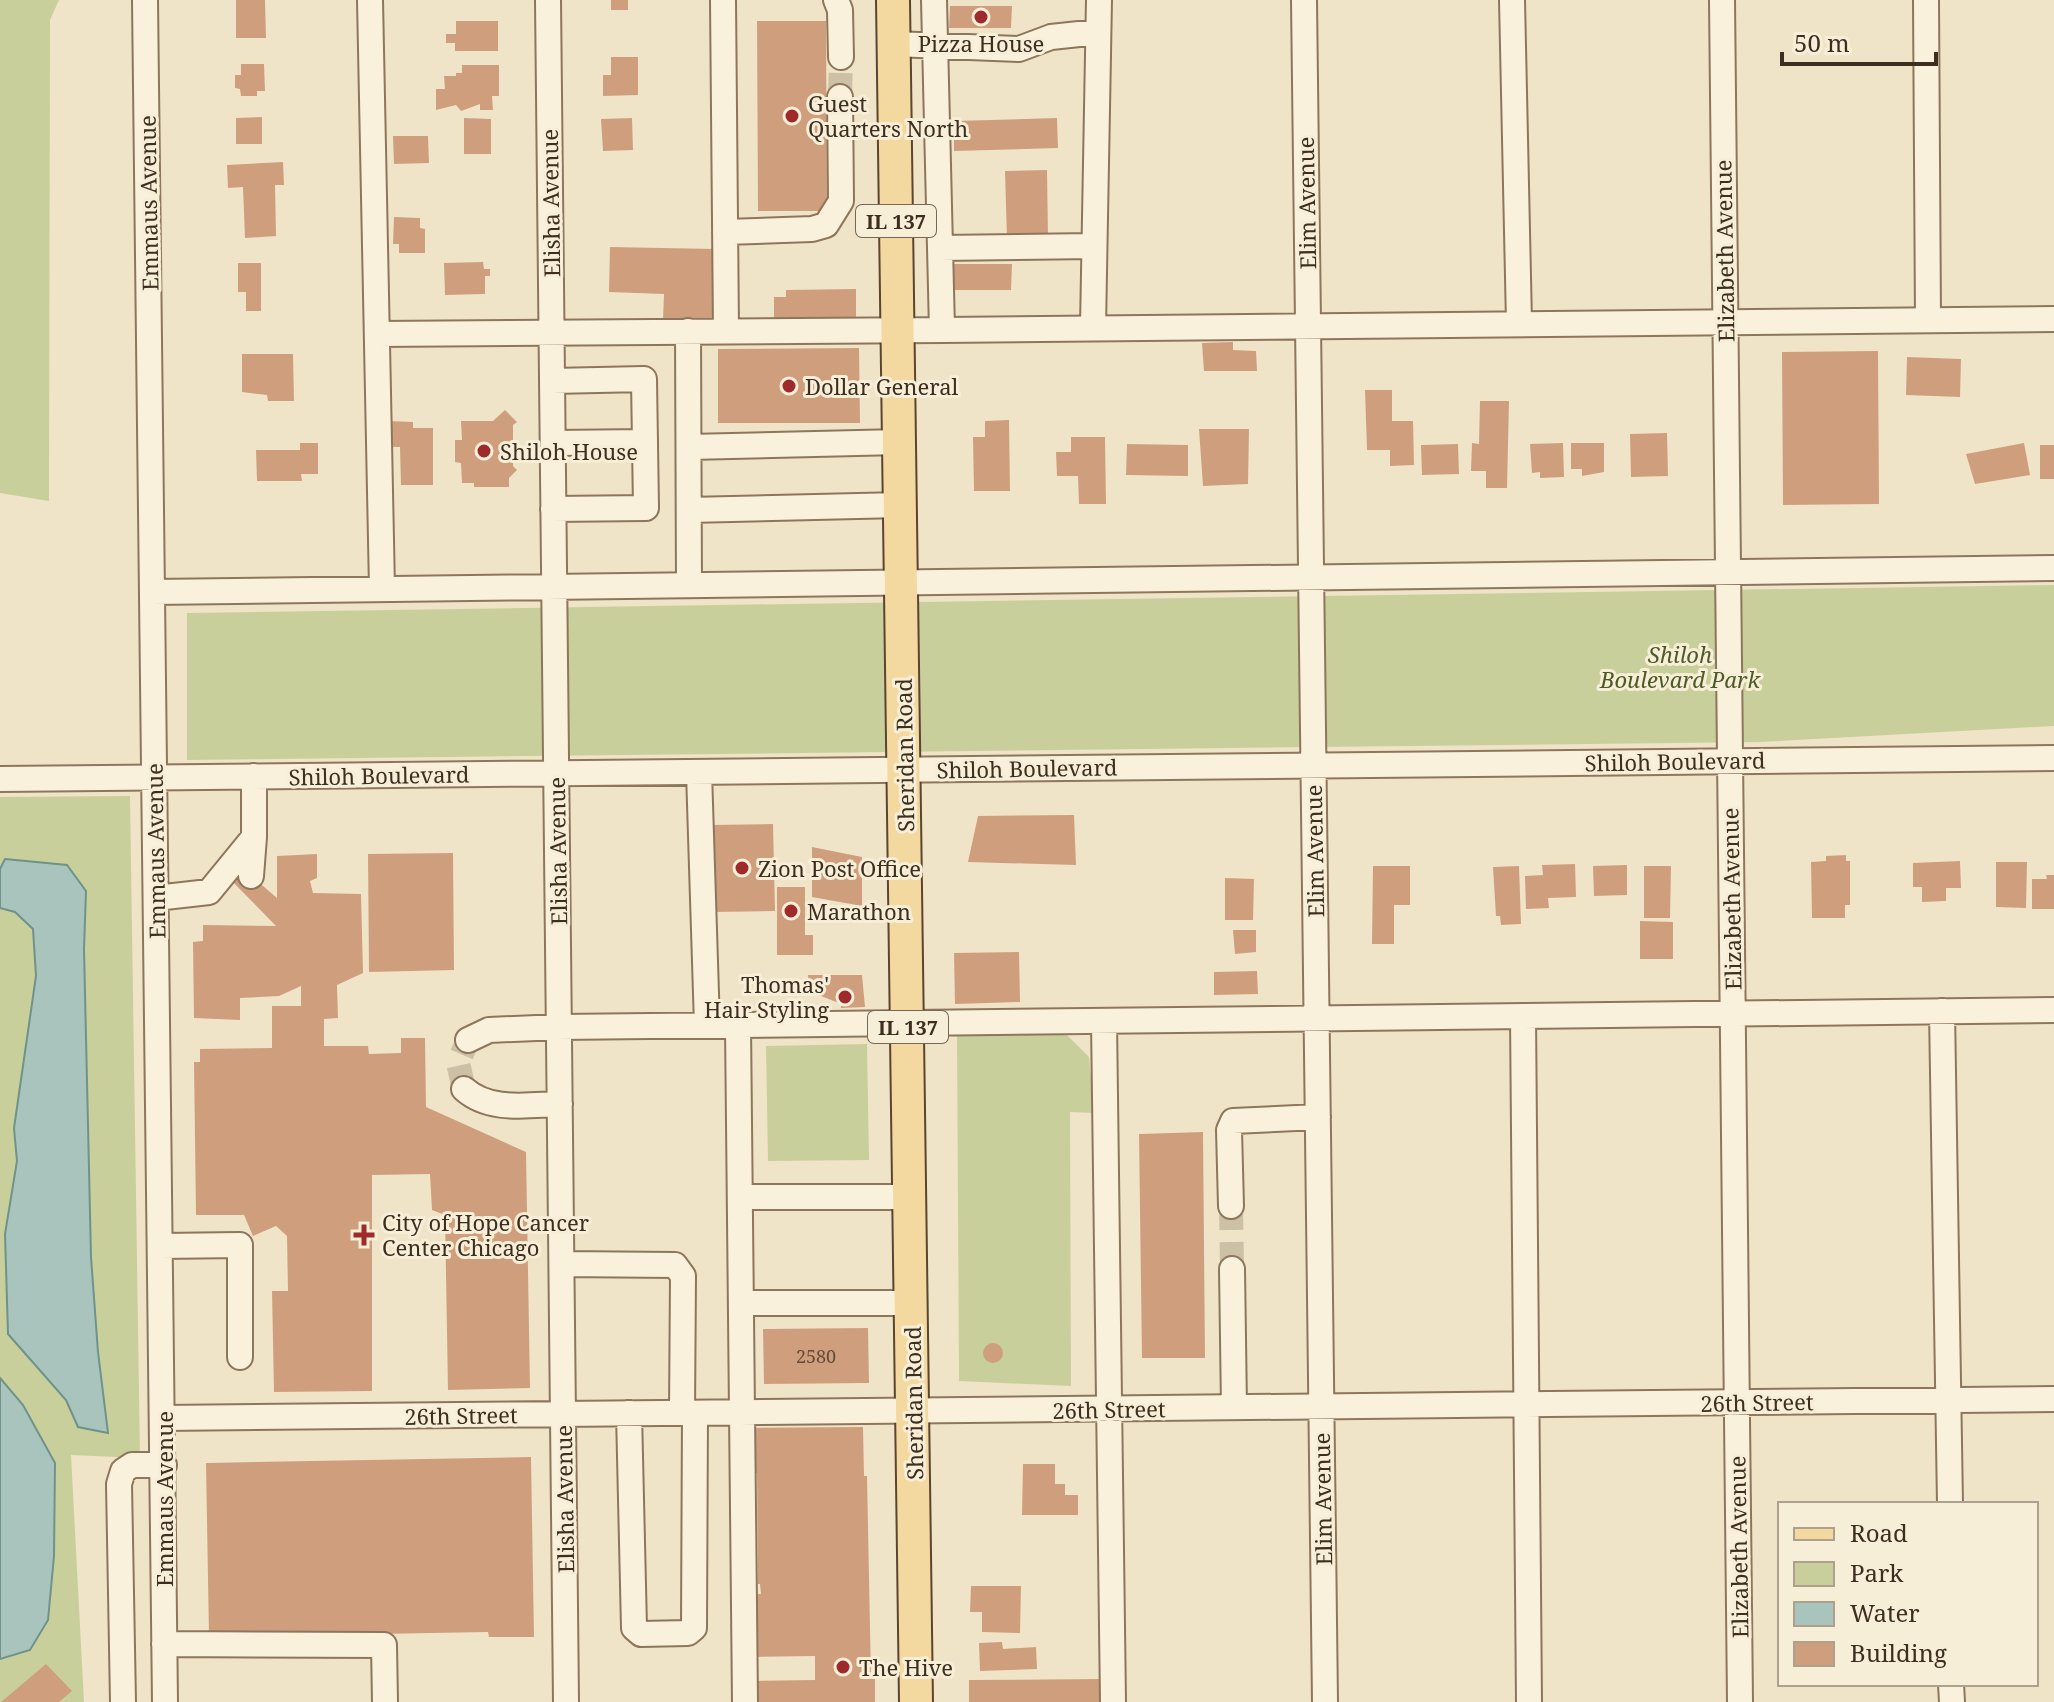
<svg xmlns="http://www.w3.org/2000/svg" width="2054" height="1702" font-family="'Noto Serif',serif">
<rect width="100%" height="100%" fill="#f0e4c8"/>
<!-- green -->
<path fill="#c9cf9b" d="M0 0H59L50 20 49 501 0 493Z
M2054 585V726L1760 742 187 760V613Z
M130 796 140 1458 71 1455 84 1702H0V797Z
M957 1034 1067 1035 1089 1057 1094 1113 1070 1112 1071 1386 959 1381Z
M867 1044 869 1160 768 1161 766 1046Z"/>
<!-- water -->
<path fill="#a9c4bc" stroke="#6f938a" stroke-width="2" d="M5 859 67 865 86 891 84 949 91 1257 98 1352 108 1433 78 1427 66 1400 8 1334 5 1234 17 1161 14 1128 36 976 33 929 15 912 0 908V869Z
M0 1378 23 1405 55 1463 54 1556 48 1620 30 1650 0 1659Z"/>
<!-- building -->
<path fill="#cf9f7d" d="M236 0H265L266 38H236Z
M611 0H628V10H611Z
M950 6H1012L1011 28H949Z
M456 21H498V51H455V43H446V34H456Z
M757 21H826L827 211H758Z
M611 57H638V95L603 96V75H611Z
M241 64H264L265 91H257V96H241L240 89 235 88V75H241Z
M462 65H499V96H492L493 110H480V104L461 111 456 105 436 110V89H445L444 76H456V73H462Z
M262 117V144H236V118Z
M464 118 491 119V154H464Z
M632 118 633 150 603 151 601 119Z
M1057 118 1058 148 954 151V121Z
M393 136H428L429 163 394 164Z
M283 162 284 185H275L276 236 245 238 243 187 228 188 227 165Z
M1047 170 1048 238 1007 239 1005 171Z
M394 217 420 218V228L425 229V253H399V244H393Z
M610 247 716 249 714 321 663 320 664 294 609 292Z
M483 262 484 269H490V276H485V294L445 295 444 263Z
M238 263H261V311H246V292H238Z
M954 264H1012L1011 290H954Z
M856 289V320L774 321V297H786V290Z
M1233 342V350L1256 351 1257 371H1204L1202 343Z
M859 348 860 423H718V349Z
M1878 351 1879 504 1783 505 1782 352Z
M242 354H293L294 401H268L267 395 242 392Z
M1907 357 1961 359 1960 397 1906 395Z
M1365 390H1392V421H1413L1414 465 1390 466V450H1367Z
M1480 401H1509L1507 488H1486V471H1471L1472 443 1479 444Z
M505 410 517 422 513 425V466L517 470 509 478V487H474V483H462L461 463 455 462V440H462L461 421H493Z
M1009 420 1010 491H974L973 437H985V421Z
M387 421 413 422V428H433V485H401L400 447H387Z
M1199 429H1249L1248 484 1203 486Z
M1667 433 1668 476 1631 477 1630 434Z
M1071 437H1105L1106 504H1079L1078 476H1057L1056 452H1071Z
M300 443H318V474H301L302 481H257L256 450H300Z
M1563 443 1564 477 1540 478V472L1532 473 1530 444Z
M1571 443H1604V472L1582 476V469H1571Z
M2024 443 2030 475 1975 484 1966 454Z
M1127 444 1188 445V476L1126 475Z
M1458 444 1459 474 1422 475 1421 445Z
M2040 445H2054V479H2040Z
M1074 815 1076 865 968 862 978 816Z
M773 824 775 911 712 912 710 825Z
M812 847 862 857V906L812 897Z
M453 853 454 970 369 972 368 854Z
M317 854V878L310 881 313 893 361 894 363 973 337 985 338 1018 324 1019V1046H368L369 1054 401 1053V1038H425L426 1107 526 1152 530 1388 448 1390 445 1215 432 1210 430 1174 372 1175V1391L274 1392 272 1291H288L287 1236 276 1226 253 1236 244 1215H196L194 1062H200V1049L272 1048V1006H301V986L279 996 240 998V1020L194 1018 193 942 203 941V925L276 926 230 879 242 868 277 898V856Z
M1846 855V861H1850V905H1845V918H1812L1811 862 1826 861V856Z
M1960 861 1961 888H1946V901L1922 902V887H1913V863Z
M1996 862H2027L2026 908 1996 907Z
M1575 864 1576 897 1548 898 1549 908 1526 909 1525 876 1543 875 1542 865Z
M1627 865V895L1594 896 1593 866Z
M1373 866H1410V905H1394V944H1372Z
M1519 866 1521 924 1501 925 1500 916H1496L1493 867Z
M1644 866H1671L1670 918H1644Z
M2046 875H2054V909H2032V879H2047Z
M1225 878 1254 879 1253 920H1225Z
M777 887H805V935H813V955H777Z
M1640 921 1673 922V959H1640Z
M1233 930H1256V952L1235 954Z
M1019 952 1020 1002 955 1004 954 953Z
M1257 971 1258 994 1214 995V972Z
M808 975H862L865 1007 841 1008V1004L809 991Z
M1203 1132 1205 1358H1142L1139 1134Z
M868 1328 869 1383 764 1384 763 1329Z
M983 1353a10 10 0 1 1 20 0a10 10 0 1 1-20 0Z
M863 1427 864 1476H867L871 1678H875V1702H754L753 1681 815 1680V1656L754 1657 753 1594H761L760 1584H758L757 1473H754L745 1428Z
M531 1457 534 1637H489L488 1632 209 1637 206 1463Z
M1023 1464H1055V1484H1065V1495H1078V1515H1022Z
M971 1586H1021L1020 1633 982 1632V1612H970Z
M1002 1642 1003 1649 1036 1647 1037 1669 980 1671 979 1643Z
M46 1664 72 1691 59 1702H1Z
M1102 1679V1702H969V1680Z"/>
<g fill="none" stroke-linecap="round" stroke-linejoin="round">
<!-- minor-tunnel -->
<path stroke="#ccc0a6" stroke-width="24" stroke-dasharray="24 12" stroke-linecap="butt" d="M840 97 841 57
M464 1089 458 1063 468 1040
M1231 1206 1232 1269"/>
<defs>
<path id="minor" d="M145 0 165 1702
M370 0 382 589
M548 0 566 1702
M723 0 726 331
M836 0 840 10 841 57
M1304 0 1325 1702
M1512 0 1519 323
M1722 0 1740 1702
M1926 0 1928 320
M894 44 1019 49 1051 37 1098 32
M725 232 812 229 826 225 841 201 840 97
M940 248 1094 246
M1093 327 1099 0
M942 330 2054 319
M688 331 689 585
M377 334 942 330 934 0
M552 381 644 379 646 508 553 509
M553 443 645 442
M689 447 900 442
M689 510 901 505
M152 592 2054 568
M699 772 707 1025
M0 779 2054 758
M251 876 254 837
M156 898 209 892 254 837V776
M1942 1011 1950 1504
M1523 1016 1529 1702
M1104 1021 1113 1702
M738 1025 745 1702
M468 1040 489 1030 559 1027 2054 1010
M464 1089C490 1112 526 1105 560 1104
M740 1197H911
M1231 1206 1229 1130 1233 1121 1318 1117
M161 1246 240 1245V1357
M562 1264 675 1265 683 1276 682 1413
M1232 1269 1234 1407
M741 1303H912
M629 1413 634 1628 641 1634 688 1633 694 1628 695 1413
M163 1418 2054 1399
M164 1644 384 1645 385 1702
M1951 1684 1952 1702
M123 1702 119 1484 123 1471 132 1465H164"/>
<path id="major" d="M893 0 916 1702"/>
</defs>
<!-- minor casing -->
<use href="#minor" stroke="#8d765c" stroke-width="28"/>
<!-- major casing -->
<use href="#major" stroke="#5b4430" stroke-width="36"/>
<!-- minor -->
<use href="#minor" stroke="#faf1dc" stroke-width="24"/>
<!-- major -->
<use href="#major" stroke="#f3d9a0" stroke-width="32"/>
</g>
<!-- markers -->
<g fill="#9e2a2b" stroke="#f7eed8" stroke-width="3">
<circle cx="981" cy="17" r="8"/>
<circle cx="792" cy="116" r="8"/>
<circle cx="789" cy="386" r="8"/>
<circle cx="484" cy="451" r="8"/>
<circle cx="742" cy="868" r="8"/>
<circle cx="791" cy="911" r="8"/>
<circle cx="845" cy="997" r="8"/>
<path d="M360 1223h8v8h8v8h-8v8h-8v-8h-8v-8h8z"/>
<circle cx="843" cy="1667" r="8"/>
</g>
<g text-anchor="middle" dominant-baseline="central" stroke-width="6" stroke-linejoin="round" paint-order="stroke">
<!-- number labels -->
<g font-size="18" fill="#624a37">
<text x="816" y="1356">2580</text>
</g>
<!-- shield labels -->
<g fill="#f7eed8" stroke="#756857" stroke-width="2">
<rect x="856" y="205" width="80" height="32" rx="6"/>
<rect x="868" y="1011" width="80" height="32" rx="6"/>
</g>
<g font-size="20" font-weight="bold" fill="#3d2e20">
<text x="896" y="221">IL 137</text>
<text x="908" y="1027">IL 137</text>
</g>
<!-- poi labels -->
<g font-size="22" fill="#3d2e20" stroke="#f7eed8" text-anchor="start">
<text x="981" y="43" text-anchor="middle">Pizza House</text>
<text x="808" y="103">Guest<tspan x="808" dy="25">Quarters North</tspan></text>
<text x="805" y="386">Dollar General</text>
<text x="500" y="451">Shiloh House</text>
<text x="758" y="868">Zion Post Office</text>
<text x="807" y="911">Marathon</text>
<text x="829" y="984" text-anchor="end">Thomas'<tspan x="829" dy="25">Hair Styling</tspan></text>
<text x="382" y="1222">City of Hope Cancer<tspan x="382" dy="25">Center Chicago</tspan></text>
<text x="859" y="1667">The Hive</text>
</g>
<!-- street labels -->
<g font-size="22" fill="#3d2e20" stroke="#f7eed8">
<text transform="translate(148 203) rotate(-91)">Emmaus Avenue</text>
<text transform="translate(550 203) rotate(-91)">Elisha Avenue</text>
<text transform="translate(1306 203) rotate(-91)">Elim Avenue</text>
<text transform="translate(1724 251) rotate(-91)">Elizabeth Avenue</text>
<text transform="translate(904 755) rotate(-91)">Sheridan Road</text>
<text transform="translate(1675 761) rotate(-1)">Shiloh Boulevard</text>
<text transform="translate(1027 768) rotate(-1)">Shiloh Boulevard</text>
<text transform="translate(379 775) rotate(-1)">Shiloh Boulevard</text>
<text transform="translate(155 851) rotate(-91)">Emmaus Avenue</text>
<text transform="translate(557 851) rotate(-91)">Elisha Avenue</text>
<text transform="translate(1314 851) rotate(-91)">Elim Avenue</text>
<text transform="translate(1731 899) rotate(-91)">Elizabeth Avenue</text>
<text transform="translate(1757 1402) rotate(-1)">26th Street</text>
<text transform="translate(913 1403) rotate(-91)">Sheridan Road</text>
<text transform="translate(1109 1409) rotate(-1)">26th Street</text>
<text transform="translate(461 1415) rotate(-1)">26th Street</text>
<text transform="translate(164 1499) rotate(-90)">Emmaus Avenue</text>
<text transform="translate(564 1499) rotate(-91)">Elisha Avenue</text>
<text transform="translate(1322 1499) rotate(-91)">Elim Avenue</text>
<text transform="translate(1738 1547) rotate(-91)">Elizabeth Avenue</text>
</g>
<!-- park labels -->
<g font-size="22" font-style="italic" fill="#4d5a26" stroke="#f7eed8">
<text x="1680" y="654">Shiloh<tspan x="1680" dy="25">Boulevard Park</tspan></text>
</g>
</g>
<!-- legend -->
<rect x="1778" y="1502" width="260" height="184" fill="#f7eed8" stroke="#ada18e" stroke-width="2"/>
<rect x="1794" y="1528" width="40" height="12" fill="#f3d9a0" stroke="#ada18e" stroke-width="2"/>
<text x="1850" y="1542" font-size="24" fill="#3d2e20">Road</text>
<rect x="1794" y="1562" width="40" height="24" fill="#c9cf9b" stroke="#ada18e" stroke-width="2"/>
<text x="1850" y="1582" font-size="24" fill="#3d2e20">Park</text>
<rect x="1794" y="1602" width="40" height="24" fill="#a9c4bc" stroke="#ada18e" stroke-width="2"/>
<text x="1850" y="1622" font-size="24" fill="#3d2e20">Water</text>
<rect x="1794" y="1642" width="40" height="24" fill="#cf9f7d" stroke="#ada18e" stroke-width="2"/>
<text x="1850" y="1662" font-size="24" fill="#3d2e20">Building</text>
<!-- scale -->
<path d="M1782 52v12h154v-12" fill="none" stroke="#3d2e20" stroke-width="4"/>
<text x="1794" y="52" font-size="24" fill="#3d2e20" stroke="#f7eed8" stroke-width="6" paint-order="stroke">50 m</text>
</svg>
